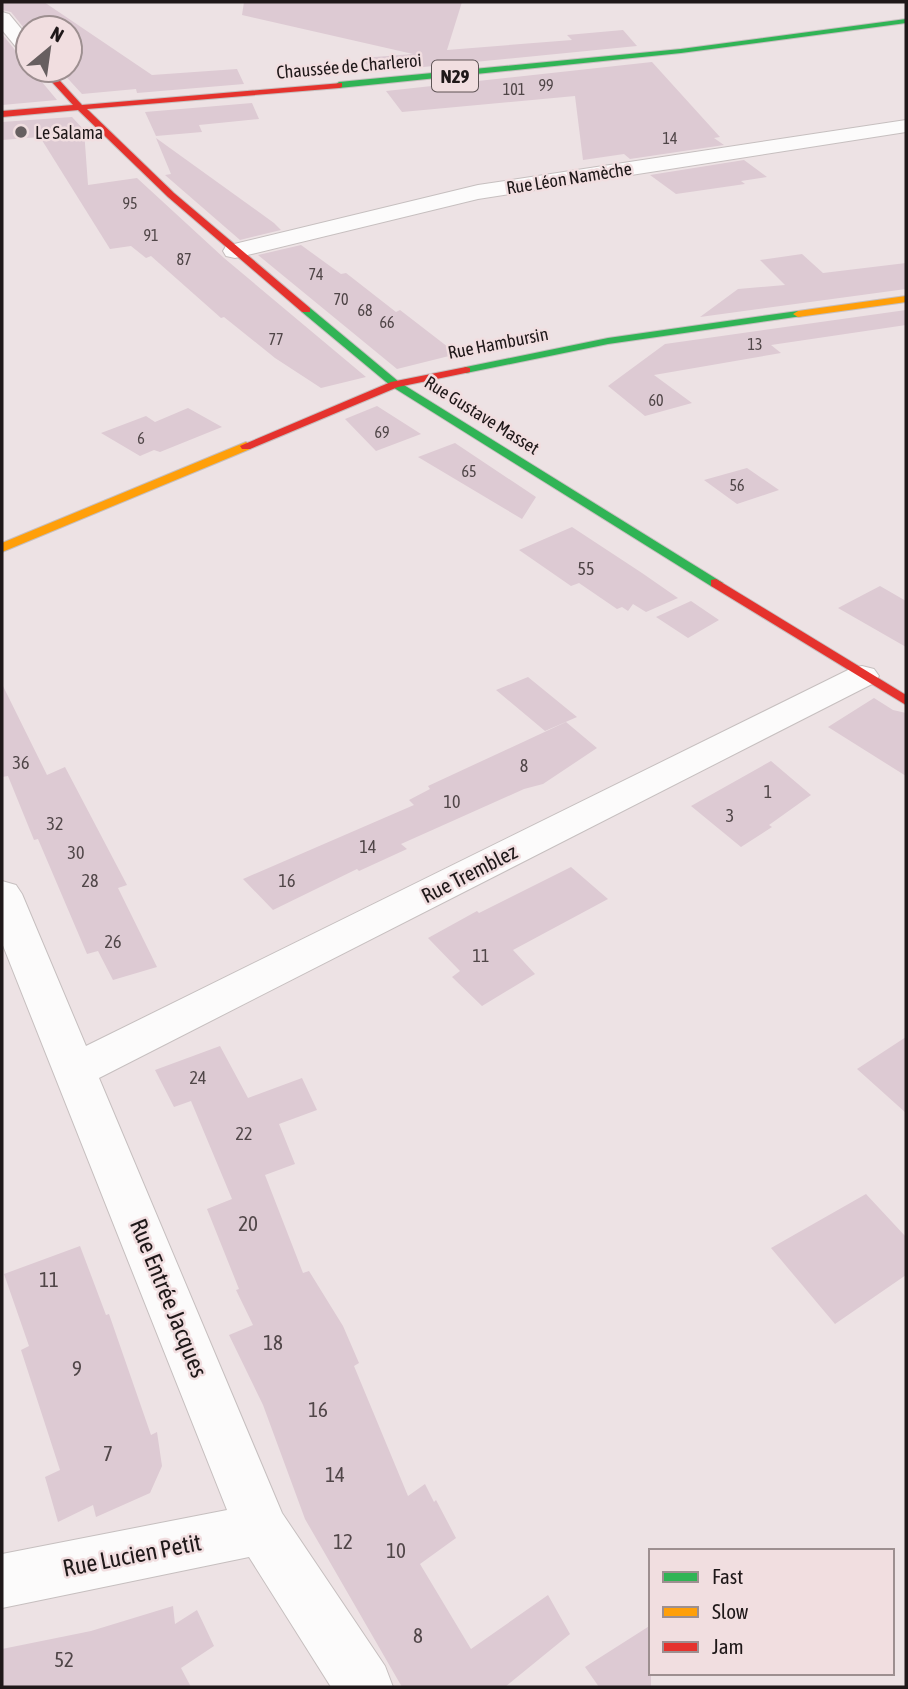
<svg xmlns="http://www.w3.org/2000/svg" width="908" height="1689" font-family="'Asap Condensed',sans-serif">
<rect width="100%" height="100%" fill="#ede2e4"/>
<!-- building -->
<path fill="#ddcad3" d="M2 2H44L152 75 237 69 244 84 137 93 136 89 82 94 60 70H70V28H28V33L11 12 2 10Z
M244 2H462L447 50 572 40 567 35 623 30 637 46 372 72 362 58 413 54 242 15Z
M2 34 19 55 28 57V70H32L57 100 2 105Z
M652 62 720 137 714 138 724 145 630 159 624 154 583 160 575 96 402 112 386 91Z
M252 103 259 119 199 125 202 132 156 136 145 112Z
M72 117 84 130 88 185 137 178 224 258 366 377 321 388 275 358 224 317 221 318 151 256 146 258 131 246 110 249 40 137 2 140V122Z
M156 138 274 223 281 230 240 240 165 175 171 174Z
M744 160 767 177 741 181 745 184 676 194 650 175Z
M301 245 341 274 346 273 396 312 400 310 457 354 397 369 258 255Z
M802 254 823 273 906 263V289L700 317 738 289 785 285 760 260Z
M906 310V325L771 345 781 353 654 375 692 403 645 416 608 386 665 344Z
M377 406 421 434 376 451 345 419Z
M188 408 222 427 160 452 154 450 140 456 101 433 146 416 155 422Z
M455 443 536 497 522 519 418 457Z
M747 468 779 490 737 504 704 480Z
M572 527 642 573 678 598 646 612 633 604 628 611 622 607 617 609 579 583 571 586 519 550Z
M880 586 906 601V647L838 608Z
M691 601 719 620 688 638 656 617Z
M528 677 577 717 545 731 496 690Z
M2 684 47 775 65 767 127 885 118 888 157 967 113 980 98 951 87 954 38 839 34 840 8 776 2 777Z
M874 698 893 710 906 713V776L828 727Z
M566 722 597 748 543 784 524 789 401 844 407 849 359 871 357 869 273 910 243 879 414 805 409 800 430 789 428 786Z
M771 761 811 795 769 825 772 827 741 847 691 806Z
M571 867 608 899 513 950 535 974 482 1006 452 977 460 971 428 938 477 911 479 913Z
M906 1037V1113L857 1069Z
M220 1046 248 1098 302 1078 317 1110 279 1124 295 1164 265 1175 303 1273 309 1271 343 1326 359 1363 354 1366 408 1496 425 1484 434 1502 436 1500 456 1538 420 1564 471 1649 548 1595 570 1634 505 1687H402L305 1519 263 1405 229 1335 253 1325 236 1290 239 1289 207 1209 232 1199 191 1101 174 1107 155 1070Z
M866 1194 906 1237V1275L835 1324 771 1248Z
M80 1246 106 1315 109 1314 151 1435 157 1432 162 1466 150 1493 96 1517 93 1505 58 1522 45 1477 60 1470 21 1350 29 1346 4 1274Z
M173 1606 175 1624 197 1610 214 1646 181 1668 191 1687H2V1649L91 1631Z
M651 1625V1687H599L585 1667Z"/>
<g fill="none" stroke-linecap="round" stroke-linejoin="round">
<defs>
<path id="street" d="M2 12 9 14 28 37V55L21 53 2 30Z
M906 120V132L478 199 235 258 226 256 223 251 226 246 478 185Z
M862 666 874 669 879 676 874 683 99 1078 282 1513 385 1666 393 1687H331L249 1557 2 1608V1554L227 1510 2 943V881L16 885 22 894 86 1046 850 669Z"/>
<path id="fast" d="M906 19V23L681 53 339 88 335 85 339 82 681 49Z
M302 308H310L399 382 723 583 716 587 711 586 391 386 302 312Z
M798 311 803 314 802 316 608 344 466 373 460 370 466 367 608 338Z"/>
<path id="slow" d="M906 296V302L798 317 793 314 798 311Z
M246 442 252 446 250 449 2 552V543Z"/>
<path id="jam" d="M41 70H50L82 105 342 83V87L339 88 87 109 174 193 310 308V312H302L168 197 78 110 2 117V111L73 105Z
M466 367 470 368V372L398 387 250 449H242L240 446 391 382Z
M716 579 906 695V705L711 586V580Z"/>
</defs>
<!-- street casing -->
<use href="#street" stroke="#c6bfbf" stroke-width="2"/>
<!-- fast casing -->
<use href="#fast" stroke="#c6bfbf" stroke-width="2"/>
<!-- slow casing -->
<use href="#slow" stroke="#c6bfbf" stroke-width="2"/>
<!-- jam casing -->
<use href="#jam" stroke="#c6bfbf" stroke-width="2"/>
<!-- street -->
<use href="#street" fill="#fcfbfb" fill-rule="evenodd"/>
<!-- fast -->
<use href="#fast" fill="#30b455" fill-rule="evenodd"/>
<!-- slow -->
<use href="#slow" fill="#ff9f0a" fill-rule="evenodd"/>
<!-- jam -->
<use href="#jam" fill="#e5322d" fill-rule="evenodd"/>
</g>
<!-- markers -->
<circle fill="#675f60" stroke="#f1dee0" stroke-width="2.5" cx="21" cy="132" r="7"/>
<g text-anchor="middle" dominant-baseline="central" stroke-width="5" stroke-linejoin="round" paint-order="stroke">
<!-- far-number labels -->
<g font-size="16" fill="#504648">
<text x="546" y="85">99</text>
<text x="514" y="89">101</text>
<text x="670" y="138">14</text>
<text x="130" y="203">95</text>
<text x="151" y="235">91</text>
<text x="184" y="259">87</text>
<text x="316" y="274">74</text>
<text x="341" y="299">70</text>
<text x="365" y="310">68</text>
<text x="387" y="322">66</text>
<text x="276" y="339">77</text>
<text x="755" y="344">13</text>
<text x="656" y="400">60</text>
<text x="382" y="432">69</text>
<text x="141" y="438">6</text>
<text x="469" y="471">65</text>
<text x="737" y="485">56</text>
</g>
<!-- far-street labels -->
<g font-size="18" fill="#1f1819" stroke="#f1dee0">
<text transform="translate(349 66) rotate(-5)">Chaussée de Charleroi</text>
<text transform="translate(569 178) rotate(-9)">Rue Léon Namèche</text>
<text transform="translate(498 343) rotate(-11)">Rue Hambursin</text>
<text transform="translate(482 415) rotate(32)">Rue Gustave Masset</text>
</g>
<!-- far-poi labels -->
<g font-size="18" fill="#1f1819" stroke="#f1dee0" text-anchor="start">
<text x="35" y="132">Le Salama</text>
</g>
<!-- number labels -->
<g font-size="18" fill="#504648">
<text x="586" y="568">55</text>
<text x="21" y="762">36</text>
<text x="524" y="765">8</text>
<text x="768" y="791">1</text>
<text x="452" y="801">10</text>
<text x="730" y="815">3</text>
<text x="55" y="823">32</text>
<text x="368" y="846">14</text>
<text x="76" y="852">30</text>
<text x="90" y="880">28</text>
<text x="287" y="880">16</text>
<text x="113" y="941">26</text>
<text x="481" y="955">11</text>
<text x="198" y="1077">24</text>
<text x="244" y="1133">22</text>
</g>
<!-- shield labels -->
<rect fill="#f1dee0" stroke="#5e5355" stroke-width="2" x="432" y="60.5" width="46" height="31" rx="5"/>
<g font-size="19" font-weight="bold" fill="#1f1819">
<text x="455" y="76">N29</text>
</g>
<!-- street labels -->
<g font-size="21" fill="#1f1819" stroke="#f1dee0">
<text transform="translate(469 873) rotate(-27)">Rue Tremblez</text>
</g>
<!-- near-number labels -->
<g font-size="21" fill="#504648">
<text x="248" y="1223">20</text>
<text x="49" y="1279">11</text>
<text x="273" y="1342">18</text>
<text x="77" y="1368">9</text>
<text x="318" y="1409">16</text>
<text x="108" y="1453">7</text>
<text x="335" y="1474">14</text>
<text x="343" y="1541">12</text>
<text x="396" y="1550">10</text>
<text x="418" y="1635">8</text>
<text x="64" y="1659">52</text>
</g>
<!-- near-street labels -->
<g font-size="24" fill="#1f1819" stroke="#f1dee0">
<text transform="translate(169 1298) rotate(68)">Rue Entrée Jacques</text>
<text transform="translate(132 1555) rotate(-11)">Rue Lucien Petit</text>
</g>
</g>
<!-- border -->
<rect width="908" height="1689" fill="none" stroke="#1f1819" stroke-width="7"/>
<!-- legend -->
<rect x="649" y="1549" width="245" height="126" fill="#f1dee0" stroke="#9d8f90" stroke-width="2"/>
<rect x="663" y="1572" width="35" height="10" fill="#30b455" stroke="#9d8f90" stroke-width="2"/>
<text x="712" y="1584" font-size="21" fill="#1f1819">Fast</text>
<rect x="663" y="1607" width="35" height="10" fill="#ff9f0a" stroke="#9d8f90" stroke-width="2"/>
<text x="712" y="1619" font-size="21" fill="#1f1819">Slow</text>
<rect x="663" y="1642" width="35" height="10" fill="#e5322d" stroke="#9d8f90" stroke-width="2"/>
<text x="712" y="1654" font-size="21" fill="#1f1819">Jam</text>
<!-- north arrow -->
<g transform="translate(49 49) rotate(29)"><circle r="33" fill="#f1dee0" stroke="#9d8f90" stroke-width="2"/>
<path d="M0-5L12 26L0 18L-12 26Z" fill="#675f60"/>
<text y="-10" font-size="19" font-weight="bold" text-anchor="middle" fill="#1f1819">N</text>
</g>
</svg>
